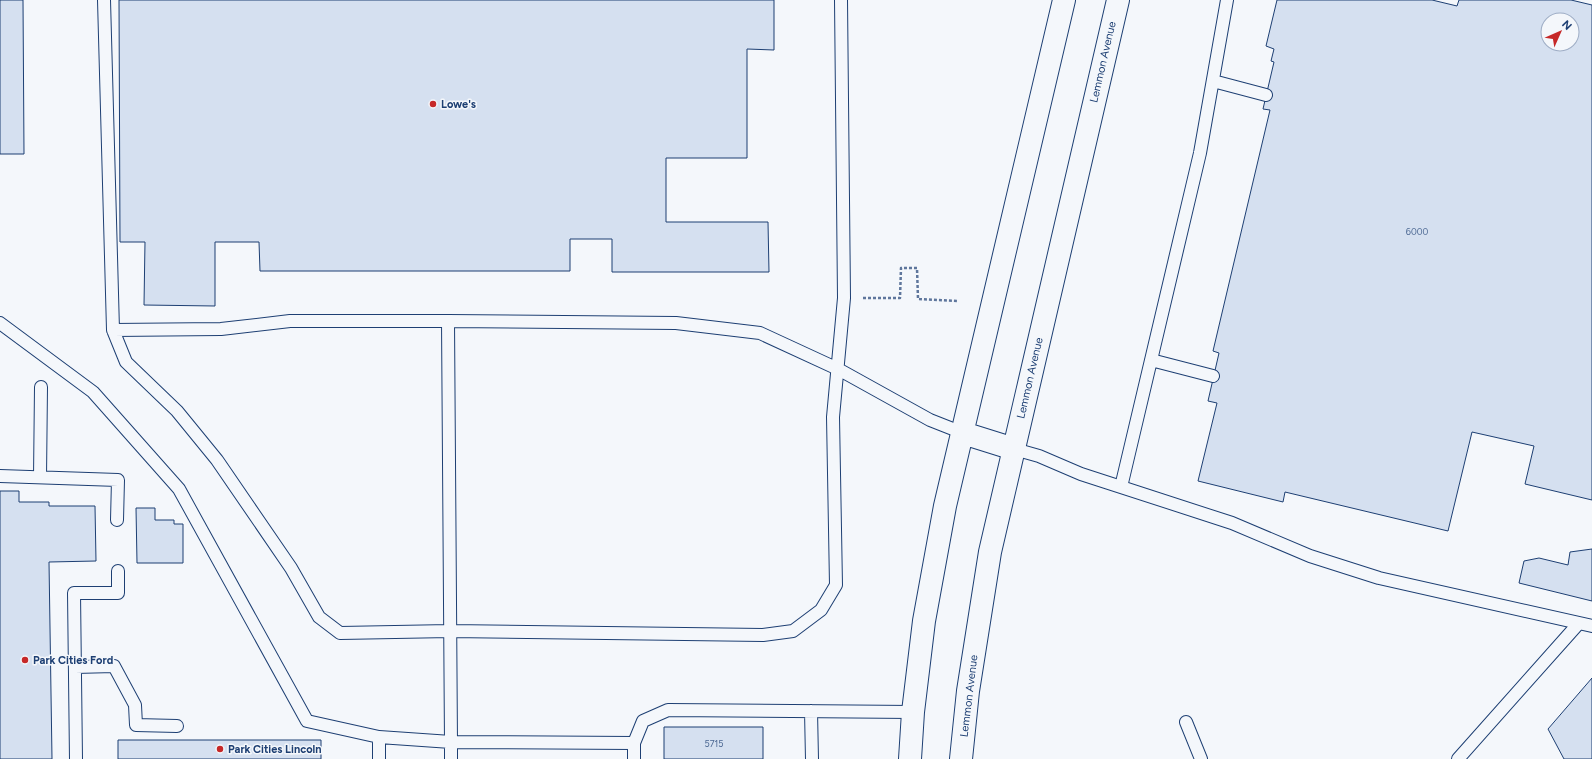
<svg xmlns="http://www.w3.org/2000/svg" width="1592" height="759" font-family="Figtree,sans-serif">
<rect width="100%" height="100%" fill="#f4f7fb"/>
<!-- building -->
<path fill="#d5e0f0" stroke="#1d3f73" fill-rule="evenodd" d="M0 0H23L24 154H0Z
M119 0H774V50L747 49V158H666V222H768L769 272H612V239H570V271H260L259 242H215V306L144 305 145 242H120Z
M1277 0H1432L1457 6 1459 0H1571L1592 5V500L1525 484 1534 446 1472 432 1448 531 1285 492 1283 502 1198 481 1217 403 1208 401 1219 353 1213 351 1270 110 1263 109 1274 62 1271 61 1274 49 1266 46ZM1548 20H1572V44H1548Z
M0 491H19V502H49V506H95L96 561 49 562 52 759H0Z
M136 508H155V520H174V524H183V563H137Z
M1592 549V601L1519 583 1524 561 1539 558 1568 565 1570 552Z
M1592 678V759H1564L1548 729Z
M664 727H763V759H664Z
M118 740H321V759H118Z"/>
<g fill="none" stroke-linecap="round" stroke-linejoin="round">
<defs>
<path id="lane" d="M104 0 113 330
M1213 81 1266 95
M448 321H290L221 329 113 330 126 362 177 411 217 460 291 568 319 617 340 633 450 631 763 635 793 631 821 610 836 585 833 417 844 298 841 0
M0 323 93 392 179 489 307 721 379 737
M1151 360 1213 376
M1014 449 1039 456 1081 474 1232 523 1310 556 1379 578 1592 626
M0 476 118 480 117 520
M40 477 41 387
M1121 487 1200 153 1227 0
M75 667 114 666 135 705 136 725 177 726
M811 711 812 759
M1186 722 1201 759
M634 743 643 721 668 710 913 712
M76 759 74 593H118V571
M379 759V737L451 742 448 321 676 323 760 333 838 369 930 420 963 433
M451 759V742L634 743V759
M1458 759 1579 623"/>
<path id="secondary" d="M963 433 1014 449
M910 759 913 712 924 621 945 506 1064 0
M961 759 968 691 990 552 1118 0"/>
</defs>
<!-- lane casing -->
<use href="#lane" stroke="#1d3f73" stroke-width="14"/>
<!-- secondary casing -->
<use href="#secondary" stroke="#1d3f73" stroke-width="24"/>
<!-- path -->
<path stroke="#5e769c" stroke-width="2.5" stroke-dasharray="3 2" stroke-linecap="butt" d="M863 298H900L901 268H917L918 299 957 301"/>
<!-- lane -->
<use href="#lane" stroke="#f4f7fb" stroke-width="12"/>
<!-- secondary -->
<use href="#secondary" stroke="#f4f7fb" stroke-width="22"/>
</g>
<!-- markers -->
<g fill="#c62828" stroke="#f4f7fb" stroke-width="1.5">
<circle cx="433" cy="104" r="4"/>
<circle cx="25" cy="660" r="4"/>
<circle cx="220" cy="749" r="4"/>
</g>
<g text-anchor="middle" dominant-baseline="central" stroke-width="3" stroke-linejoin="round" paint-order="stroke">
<!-- number labels -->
<g font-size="9" fill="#4b6792">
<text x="1417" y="231">6000</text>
<text x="714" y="743">5715</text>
</g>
<!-- street labels -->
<g font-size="11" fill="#1d3f73" stroke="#f4f7fb">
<text transform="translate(1103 62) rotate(-77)">Lemmon Avenue</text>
<text transform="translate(1030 378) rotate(-77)">Lemmon Avenue</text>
<text transform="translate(969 696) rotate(-83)">Lemmon Avenue</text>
</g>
<!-- poi labels -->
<g font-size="11" font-weight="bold" fill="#1d3f73" stroke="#f4f7fb" text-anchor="start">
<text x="441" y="104">Lowe's</text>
<text x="33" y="660">Park Cities Ford</text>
<text x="228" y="749">Park Cities Lincoln</text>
</g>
</g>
<!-- north arrow -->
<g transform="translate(1560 32) rotate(45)"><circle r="19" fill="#f4f7fb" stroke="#9eadc5"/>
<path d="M0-3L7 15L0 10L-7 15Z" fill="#c62828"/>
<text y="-6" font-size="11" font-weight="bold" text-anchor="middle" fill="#1d3f73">N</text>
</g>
</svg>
